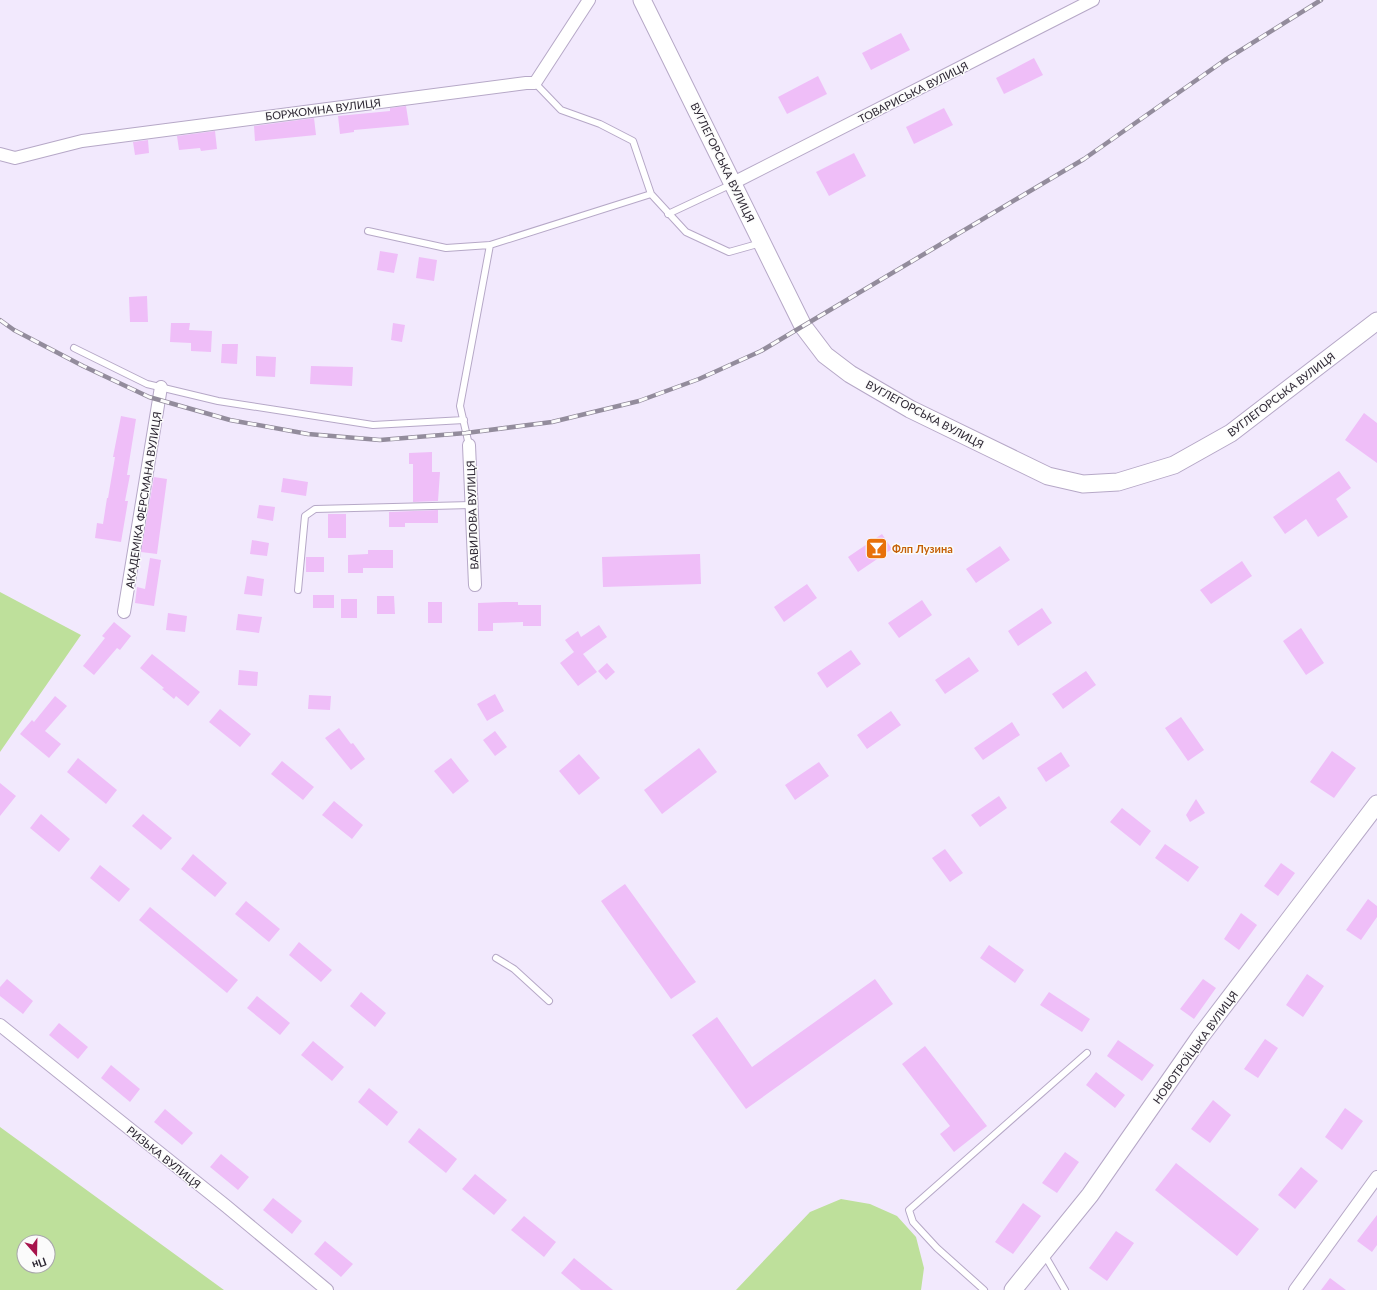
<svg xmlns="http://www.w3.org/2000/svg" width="1377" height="1290" font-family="Lato,sans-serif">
<rect width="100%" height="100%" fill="#f2e9fd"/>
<!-- green -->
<path fill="#bee09b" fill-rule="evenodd" d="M0 592 81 635 0 752Z
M0 1127 224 1290H0ZM24 1242H48V1266H24Z
M841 1199 870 1204 897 1216 916 1237 924 1268 921 1290H736L810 1212Z"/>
<!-- building -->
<path fill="#efbef8" d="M901 33 910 50 871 70 862 53Z
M1034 58 1043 75 1004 94 996 78Z
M818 76 827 94 787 114 778 97Z
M406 106 409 125 354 130V132L340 134 338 116 390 111V108Z
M944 108 953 125 914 144 906 127Z
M314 118 316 135 255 141 254 126Z
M215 131 217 149 201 151 200 148 179 150 177 136Z
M148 140 149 153 135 155 133 142Z
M854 153 866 176 829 196 816 172Z
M380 251 398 254 394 273 377 270Z
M419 257 437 260 434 281 416 278Z
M147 296 148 322H130L129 297Z
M171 323H190L189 330 212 331 211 352 191 351V343L170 342Z
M393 323 405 325 402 342 391 340Z
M222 344H238L237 364 221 363Z
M256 356 276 357 275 377 256 376Z
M311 366 353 367 352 386 310 384Z
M1364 413 1377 423V463L1345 440Z
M121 416 136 419 127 475H130L125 501H128L121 542 95 538 97 523 103 524 107 498H108L115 457H113Z
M432 452V472H440L438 501 413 502V464H409V453Z
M1339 471 1351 488 1336 499 1348 517 1318 537 1306 519 1285 534 1273 517Z
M154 477 167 479 157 554 141 552Z
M283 478 308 482 306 496 281 492Z
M259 505 275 507 273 521 257 518Z
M438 510V523H405V527H389V512Z
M328 514H346V538H328Z
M882 534 892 549 858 572 848 557Z
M252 540 269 543 267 556 250 554Z
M1000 546 1010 560 976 583 966 569Z
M368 550H393V568H363V573H348V555L368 554Z
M700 554 701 584 603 587 602 557Z
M306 557H324V572H306Z
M150 558 161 560 154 606 135 603 137 587 145 589Z
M1242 561 1252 576 1211 604 1200 590Z
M247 576 264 579 262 596 244 594Z
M807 584 817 598 784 622 774 607Z
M313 595H334V608H313Z
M377 596H394L395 614H377Z
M341 599H357V618H341Z
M922 600 932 615 899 638 888 623Z
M428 602H442V623H428Z
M504 602H518V605H541V626H523V622L493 623V631H478V603Z
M1042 608 1052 623 1018 646 1008 631Z
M168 613 187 616 185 632 166 630Z
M238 614 262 617 259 633 236 630Z
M114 622 131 636 120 650 117 648 94 675 83 666 105 638 102 636Z
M599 625 607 637 583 654 597 672 578 686 560 663 574 652 565 640 578 631 581 637Z
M1301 628 1324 663 1306 675 1283 641Z
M851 650 861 664 827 688 817 673Z
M152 654 200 692 188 706 176 696 174 699 162 689 164 688 140 668Z
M969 657 979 671 945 694 935 680Z
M607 663 615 672 606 680 598 671Z
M239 670 258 672 257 686 238 685Z
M1086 671 1096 685 1063 709 1052 694Z
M495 694 504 711 487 721 477 704Z
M309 695 331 696 330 710 308 709Z
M55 696 67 706 45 731 61 744 49 758 20 734 32 720 34 722Z
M220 709 251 734 240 747 209 722Z
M891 711 901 725 867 749 857 735Z
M1181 717 1204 750 1188 761 1165 728Z
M1012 722 1020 735 983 760 974 748Z
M339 728 351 744 353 743 365 759 351 770 325 738Z
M495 731 507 747 495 756 483 740Z
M699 748 717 772 662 814 644 790Z
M1332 751 1356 768 1334 798 1310 782Z
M1061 752 1070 766 1046 782 1037 768Z
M579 754 600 778 579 795 559 771Z
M78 758 117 790 106 804 67 772Z
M451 758 469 781 453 794 434 771Z
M282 761 314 787 303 800 271 774Z
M819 762 829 776 795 800 785 785Z
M0 783 16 796 0 816Z
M999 796 1007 808 980 827 971 815Z
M1196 799 1205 813 1190 822 1186 815Z
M334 801 363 825 352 839 322 815Z
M1122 808 1151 831 1140 846 1110 822Z
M41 814 70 839 59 852 30 828Z
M143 814 172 838 161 850 132 826Z
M1165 844 1199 867 1188 882 1155 858Z
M945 849 963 873 950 882 932 858Z
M193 854 227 883 215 897 181 869Z
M1281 863 1295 873 1278 896 1264 886Z
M100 865 130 889 119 902 90 878Z
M625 884 696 982 671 999 601 901Z
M1368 899 1377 906V917L1361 940 1346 930Z
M246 901 280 929 269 942 235 914Z
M150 907 238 980 227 993 139 920Z
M1241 913 1257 925 1239 950 1224 939Z
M299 942 332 970 321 982 289 955Z
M989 945 1024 970 1015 983 980 958Z
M1307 974 1324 986 1303 1017 1286 1005Z
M7 979 33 1001 23 1014 0 996V987Z
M875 979 893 1004 746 1109 692 1035 717 1017 752 1067Z
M1203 979 1216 988 1194 1019 1180 1009Z
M361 992 386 1013 375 1027 350 1006Z
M1049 992 1090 1019 1082 1032 1040 1005Z
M257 996 290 1023 280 1035 247 1008Z
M59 1023 88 1047 78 1059 49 1035Z
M1265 1039 1278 1048 1258 1078 1244 1069Z
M1118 1040 1154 1065 1142 1081 1107 1056Z
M313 1041 344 1067 332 1081 301 1055Z
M925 1046 987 1126 954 1152 940 1134 950 1126 902 1064Z
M111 1065 140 1089 130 1102 101 1078Z
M1096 1072 1125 1095 1115 1108 1086 1085Z
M369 1088 398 1112 387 1126 358 1102Z
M1213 1100 1231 1115 1210 1143 1191 1129Z
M1345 1108 1363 1121 1342 1150 1325 1137Z
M165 1109 193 1133 182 1145 154 1122Z
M419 1128 457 1159 446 1173 408 1142Z
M1065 1152 1079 1162 1057 1193 1042 1183Z
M221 1154 249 1177 238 1190 210 1167Z
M1176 1163 1259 1229 1237 1256 1155 1190Z
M1301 1167 1318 1181 1295 1209 1278 1195Z
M475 1174 507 1200 494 1215 462 1189Z
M273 1198 302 1221 292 1234 263 1210Z
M1023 1203 1041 1216 1013 1254 995 1242Z
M1377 1215V1245L1372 1252 1357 1241Z
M524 1216 556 1242 544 1257 511 1230Z
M1116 1231 1134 1243 1107 1281 1089 1268Z
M325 1241 353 1264 341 1277 314 1254Z
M574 1258 613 1290H581L561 1273Z
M1330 1278 1346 1290H1321Z"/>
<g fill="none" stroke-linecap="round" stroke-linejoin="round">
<defs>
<path id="service" d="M535 83 561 110 600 124 633 141 651 194 686 232 729 252 761 243
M668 214 732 184
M368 231 446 248 490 245
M74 348 147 384 218 401 373 425 464 420
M469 445 460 406 490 245 651 194
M298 590 305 516 315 509 471 505
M496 958 514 969 549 1001
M1044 1254 1065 1290
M984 1290 937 1248 913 1222 909 1210 1087 1053"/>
<path id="minor" d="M0 154 15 158 82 141 526 83H535L589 0
M733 183 1093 0
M469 445 475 585
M124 612 161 387
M0 1025 226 1206 327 1290
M1295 1290 1377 1177"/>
<path id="secondary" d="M642 0 803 326 825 355 850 374 910 409 1048 476 1083 484 1118 482 1174 465 1231 433 1377 321
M1013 1290 1090 1195 1200 1037 1377 804"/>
</defs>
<!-- service casing -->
<use href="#service" stroke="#b6a8c7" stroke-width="8"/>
<!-- minor casing -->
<use href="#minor" stroke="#b6a8c7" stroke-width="14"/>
<!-- secondary casing -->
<use href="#secondary" stroke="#b6a8c7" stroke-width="19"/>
<!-- service -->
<use href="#service" stroke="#fff" stroke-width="6"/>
<!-- minor -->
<use href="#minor" stroke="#fff" stroke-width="12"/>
<!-- secondary -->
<use href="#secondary" stroke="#fff" stroke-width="17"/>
<defs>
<path id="rail" d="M0 320 14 330 83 366 149 397 230 420 308 434 380 440 466 433 552 422 639 401 699 379 761 351 803 326 1084 159 1225 60 1321 0"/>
</defs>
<!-- rail casing -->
<use href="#rail" stroke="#938c9c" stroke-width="4.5"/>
<!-- rail -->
<use href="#rail" stroke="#fbfbfb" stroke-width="3" stroke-dasharray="9" stroke-linecap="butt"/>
</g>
<!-- icons -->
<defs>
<symbol id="bar-square" viewBox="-11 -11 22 22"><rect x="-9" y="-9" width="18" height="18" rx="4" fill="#e8710a" stroke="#fbfbfb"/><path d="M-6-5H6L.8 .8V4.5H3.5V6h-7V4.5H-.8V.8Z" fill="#fff"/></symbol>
</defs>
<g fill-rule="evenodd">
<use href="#bar-square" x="864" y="536" width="25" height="25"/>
</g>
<g text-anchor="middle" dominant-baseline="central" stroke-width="3" stroke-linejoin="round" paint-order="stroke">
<!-- street labels -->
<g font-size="11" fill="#2c2632" stroke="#fbfbfb">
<text transform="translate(913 92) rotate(-27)">ТОВАРИСЬКА ВУЛИЦЯ</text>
<text transform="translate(323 109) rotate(-7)">БОРЖОМНА ВУЛИЦЯ</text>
<text transform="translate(723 162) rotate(64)">ВУГЛЕГОРСЬКА ВУЛИЦЯ</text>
<text transform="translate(1281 394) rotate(-37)">ВУГЛЕГОРСЬКА ВУЛИЦЯ</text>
<text transform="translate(925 414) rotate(28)">ВУГЛЕГОРСЬКА ВУЛИЦЯ</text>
<text transform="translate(143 500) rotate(-81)">АКАДЕМІКА ФЕРСМАНА ВУЛИЦЯ</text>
<text transform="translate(472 515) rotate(-92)">ВАВИЛОВА ВУЛИЦЯ</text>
<text transform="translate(1195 1047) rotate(-54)">НОВОТРОЇЦЬКА ВУЛИЦЯ</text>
<text transform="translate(164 1157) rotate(39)">РИЗЬКА ВУЛИЦЯ</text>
</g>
<!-- food labels -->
<g font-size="11" font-weight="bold" fill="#c56008" stroke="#fbfbfb" text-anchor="start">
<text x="892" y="548">Флп Лузина</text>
</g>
</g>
<!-- north arrow -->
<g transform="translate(36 1254) rotate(160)"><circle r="19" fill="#fbfbfb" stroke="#a8a6ab"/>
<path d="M0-3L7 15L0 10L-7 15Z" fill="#a7144c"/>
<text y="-6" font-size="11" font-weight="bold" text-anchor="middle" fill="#2c2632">Пн</text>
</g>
</svg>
